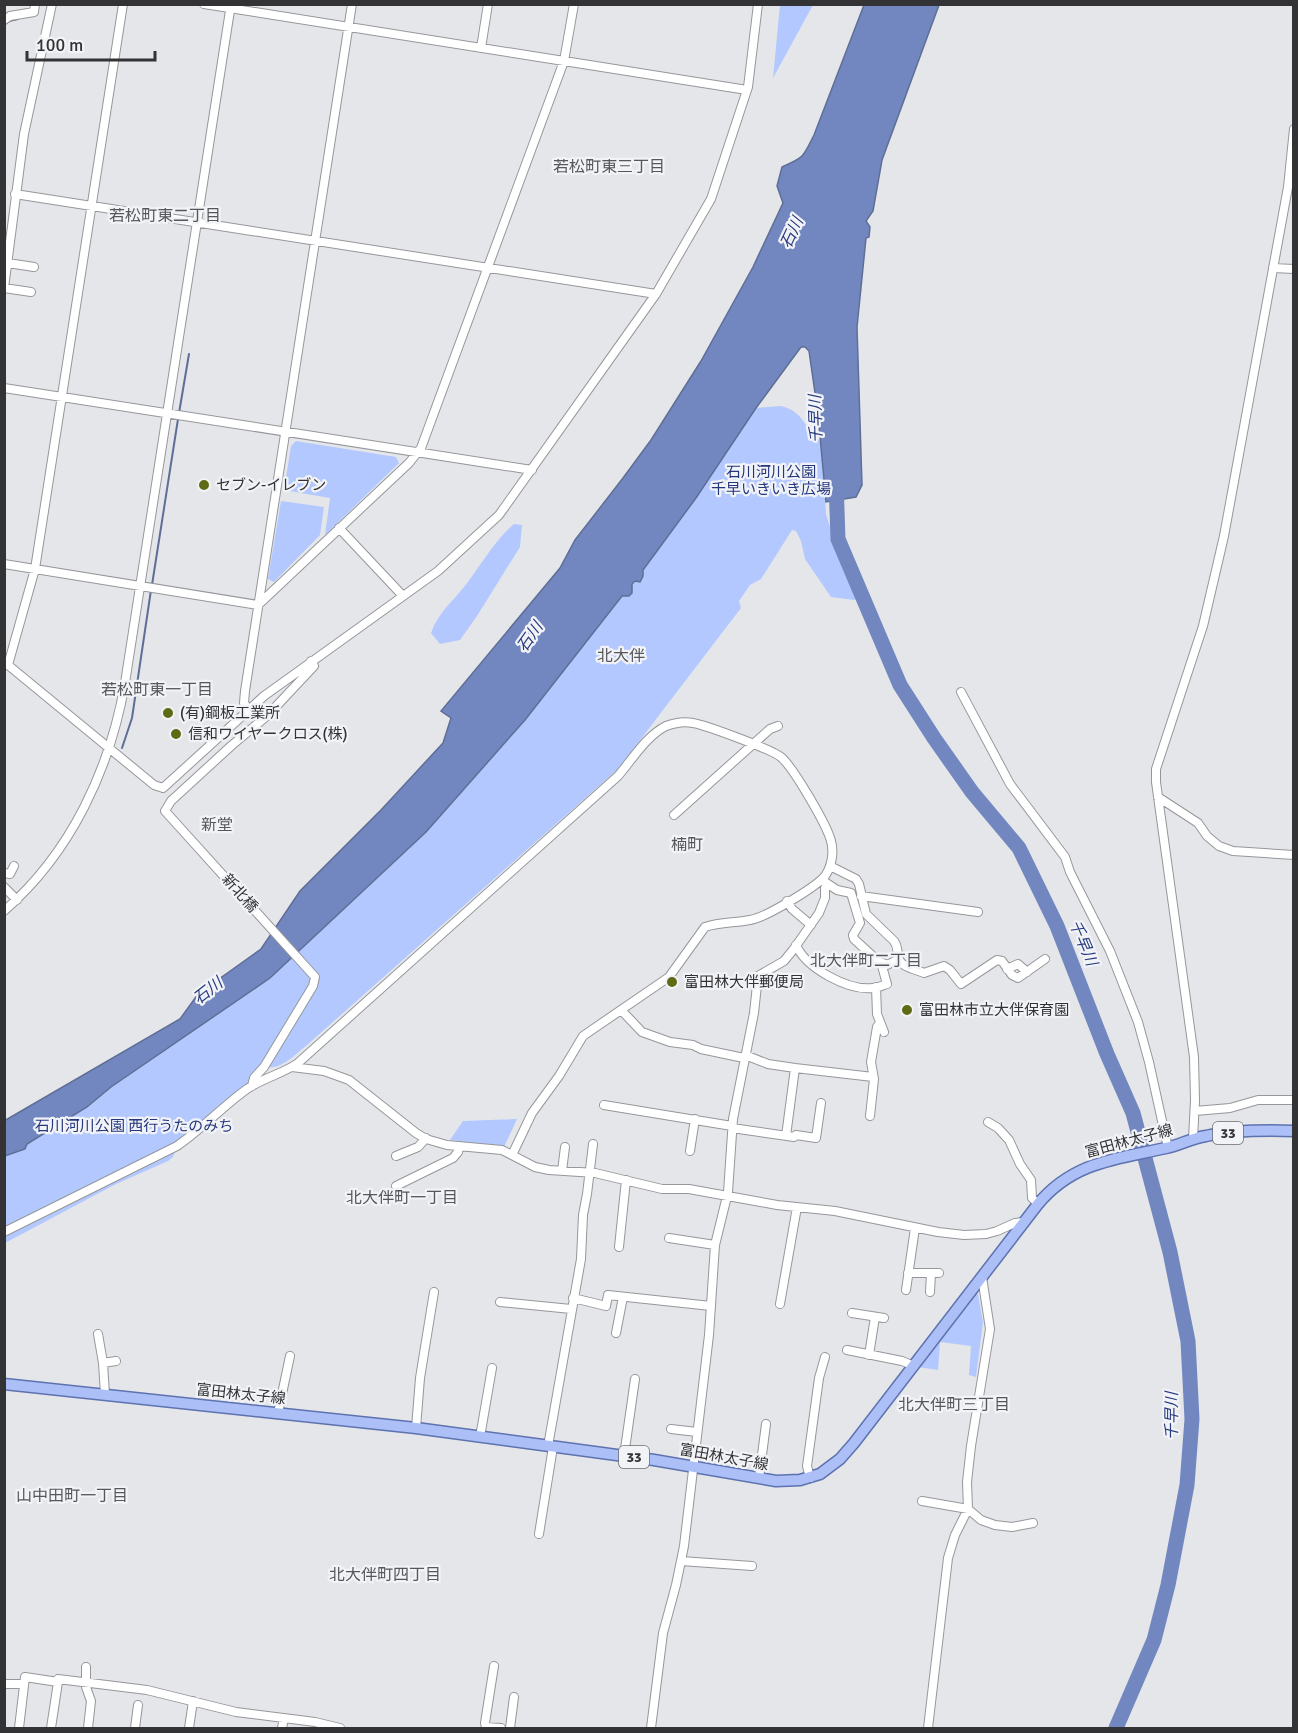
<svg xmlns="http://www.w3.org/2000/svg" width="1298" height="1733" font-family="Signika,'Noto Sans JP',sans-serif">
<rect width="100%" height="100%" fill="#e4e6ea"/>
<!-- green -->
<path fill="#b3c8fe" d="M780 5H813L773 78Z
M781 406C805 412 803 428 821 442L826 514 840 561 856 598 855 600 831 597 805 559 801 541 796 531 792 530 761 579 750 585 739 601 741 608 618 769 307 1045C297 1053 282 1069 269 1067L177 1146 173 1157 168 1161 116 1184 5 1243 4 1156 24 1149 27 1144 87 1107 111 1087 270 978 426 832 525 720 622 595C628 590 630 585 635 580L640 581 643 576V570L696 498 756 408Z
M296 441 396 457 399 463 325 535 330 498 284 490 291 446Z
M281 501 324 507 320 535 274 582 268 579Z
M514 524 522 525 520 547 477 616 460 640 440 644 431 633C438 613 451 603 464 587 481 566 493 542 514 524Z
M517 1119 504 1147 450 1140 463 1121Z
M977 1289 983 1322 976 1377 969 1375 971 1346 940 1342 938 1370 918 1367Z"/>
<!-- water -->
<path fill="#7287c0" stroke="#5f6e96" stroke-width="1.5" d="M864 5H939L882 160 873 211 866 221 870 227 869 237 866 238 857 327 862 485 856 497 826 502 818 414 809 351 805 347H801L756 408 696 498 643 570V576L640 582 635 581 632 584V593L629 596H622L525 720 426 832 270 978 111 1087 87 1107 27 1144 25 1149 5 1156 4 1121 180 1019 198 994 261 949 300 891 381 810 443 743 451 718 441 711 560 568 575 540 623 478 651 440 701 361 753 267 783 203 777 186 782 167C805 157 803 157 814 135Z"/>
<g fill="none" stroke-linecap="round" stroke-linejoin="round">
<!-- stream -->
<path stroke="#5f6e96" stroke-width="2" d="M4 25 9 21 18 19
M179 413 189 354
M152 585 178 419
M122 748 132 718 151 590
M4 1441H5"/>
<!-- river -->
<path stroke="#7287c0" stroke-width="15" d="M836 481 838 539 900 685 934 738 972 792 1019 848 1057 926 1107 1054 1133 1113 1170 1252 1188 1341 1192 1419 1187 1485 1168 1585 1154 1640 1116 1728"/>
<defs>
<path id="minor" d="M204 4 747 90
M4 20 10 16 34 12 35 4
M481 48 488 4
M15 194 656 294
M8 263 34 267
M1273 268 1294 269
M31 292 4 288 24 134 52 4
M4 388 532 470
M339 528 403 596
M4 564 258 605 409 463 421 448 564 61 574 4
M4 664 8 665 154 785 163 788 264 696 438 571 499 515 656 294 711 199 748 87 758 4
M8 665 35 569 123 4
M961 692 1010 784 1065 857 1070 872 1110 951 1138 1022 1149 1062 1168 1148
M249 710 244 703 245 691 352 4
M1158 797 1198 823 1207 836 1219 846 1233 851 1294 855
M674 815 770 729 778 726
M830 866 856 879 859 884 866 914 894 941C898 947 897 949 898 956 899 967 915 969 924 973L944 966 950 970 961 984 997 960 1002 961 1012 975 1018 978 1045 959
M4 873 10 874 14 866
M825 882 837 890 851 893 860 923 853 935 854 939 878 961 887 965 899 959
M4 887 17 900
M861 896 978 912
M787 901 792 909 811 925
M4 911C71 853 110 769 125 683L231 4
M796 945C806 968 848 991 873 988 878 988 883 985 887 984L882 966 883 963
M1007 969 1018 964 1027 972
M876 987 877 1014 884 1032
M622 1011 642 1032 670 1042 693 1045 701 1049 744 1058
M745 1055 768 1064 795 1068
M292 1067 324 1071 349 1080 416 1133 426 1139 447 1145 502 1150 535 1167 549 1170 595 1173 662 1189H689L777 1205 835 1211 938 1232 964 1235 986 1234 997 1231 1015 1223 1024 1222
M252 1086 254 1078 264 1067 313 986 315 977 165 811 171 801 231 746 268 715 314 666 311 661
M604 1105 732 1126
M1195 1111 1230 1108 1258 1100H1294
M870 1116 874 1079 871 1062 877 1027 880 1023
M988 1122 998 1128 1009 1140 1020 1164 1031 1180 1032 1198 1038 1204
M732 1128 794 1137 796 1135 816 1138 821 1103
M786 1136 795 1068 873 1077
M1193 1139 1195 1100 1194 1057 1156 782V769L1203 626 1224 536 1288 187 1294 129
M690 1151 695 1119
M396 1156 418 1147 426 1138
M562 1171 565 1147
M396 1186 453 1158 458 1152 459 1146
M4 1232 177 1146C202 1129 223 1106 247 1089 263 1078 282 1074 298 1063L618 776C632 760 646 736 666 726 674 723 684 721 693 723 705 725 774 750 782 758 794 769 827 825 831 841 834 852 832 866 825 876 816 887 765 918 750 920 735 923 720 922 705 927L669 977 583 1036 559 1076 532 1113 512 1155
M669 1238 715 1245
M619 1247 626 1180
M908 1273H939
M906 1290 915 1228
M930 1292 931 1273
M573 1298 606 1306 608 1295 711 1306
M500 1302 571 1309
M780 1304 797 1207
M852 1313 884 1318
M616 1333 623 1297
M98 1334 103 1363 105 1395
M847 1350 902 1361 914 1366
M869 1355 875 1317
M103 1363 116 1361
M278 1413 290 1356
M416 1428 420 1378 434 1292
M671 1429 697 1432
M480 1437 492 1368
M548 1446 581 1259 583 1215 587 1194 593 1144
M624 1456 635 1379
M759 1478 766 1424
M810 1478 807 1466 819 1378 825 1357
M922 1501 968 1509 981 1520 995 1525 1012 1527 1033 1523
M539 1534 553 1447
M681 1561 752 1566
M494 1666 485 1723 486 1727 501 1728
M86 1667V1687L91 1701 88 1728
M4 1684H24
M19 1728 25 1677 58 1682V1679L147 1690 236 1712 315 1722 340 1728
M51 1728 58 1682
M135 1728 138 1705
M189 1728 193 1701
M282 1728 284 1718
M510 1728 514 1697
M651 1728 663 1633 676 1585 684 1546 709 1335 715 1245 728 1192 733 1119 754 1013 758 976 784 961 793 950 819 913 825 898V888L828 885
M928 1728 948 1558 955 1535 968 1509 967 1482 971 1446 990 1329 982 1277"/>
<path id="major" d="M4 1384 416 1428 654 1460 776 1481 800 1480 820 1474 840 1459 854 1443 1038 1204C1073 1162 1116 1159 1166 1148 1180 1145 1192 1138 1206 1136 1234 1130 1264 1130 1294 1131"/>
</defs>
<!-- minor casing -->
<use href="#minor" stroke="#95979b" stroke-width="10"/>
<!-- major casing -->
<use href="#major" stroke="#5d72af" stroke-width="13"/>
<!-- minor -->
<use href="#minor" stroke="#fff" stroke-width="8"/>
<!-- major -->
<use href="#major" stroke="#acbff7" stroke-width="10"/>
</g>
<!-- markers -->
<g fill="#5e6b14" stroke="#f2f3f7" stroke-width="2">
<circle cx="204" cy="485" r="6"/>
<circle cx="168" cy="713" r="6"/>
<circle cx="176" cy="734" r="6"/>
<circle cx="672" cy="982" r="6"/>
<circle cx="907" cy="1010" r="6"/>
</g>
<g text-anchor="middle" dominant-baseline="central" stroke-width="4.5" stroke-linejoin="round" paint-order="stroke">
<!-- shield labels -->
<g fill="#f2f3f7" stroke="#6c6d6f" stroke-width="1.5">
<rect x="1213" y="1122" width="30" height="22" rx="4.5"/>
<rect x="619" y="1446" width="30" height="22" rx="4.5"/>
</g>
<g font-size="14" font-weight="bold" fill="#333335">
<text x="1228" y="1133">33</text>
<text x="634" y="1457">33</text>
</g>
<!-- park labels -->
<g font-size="15" fill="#24377d" stroke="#f2f3f7">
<text x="771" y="472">石川河川公園<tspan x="771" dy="17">千早いきいき広場</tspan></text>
<text x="134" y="1126">石川河川公園 西行うたのみち</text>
</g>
<!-- poi labels -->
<g font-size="15" fill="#333335" stroke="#f2f3f7" text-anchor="start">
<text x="216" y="485">セブン-イレブン</text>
<text x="180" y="713">(有)鋼板工業所</text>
<text x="188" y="734">信和ワイヤークロス(株)</text>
<text x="684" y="982">富田林大伴郵便局</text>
<text x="919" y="1010">富田林市立大伴保育園</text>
</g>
<!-- street labels -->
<g font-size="15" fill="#333335" stroke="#f2f3f7">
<text transform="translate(240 893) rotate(48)">新北橋</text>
<text transform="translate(1129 1141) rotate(-15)">富田林太子線</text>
<text transform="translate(241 1394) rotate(6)">富田林太子線</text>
<text transform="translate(724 1457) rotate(10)">富田林太子線</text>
</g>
<!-- neighbourhood labels -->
<g font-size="16" fill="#56575a" stroke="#f2f3f7">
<text x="609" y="167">若松町東三丁目</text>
<text x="165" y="216">若松町東二丁目</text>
<text x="621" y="656">北大伴</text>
<text x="157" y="690">若松町東一丁目</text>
<text x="217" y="825">新堂</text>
<text x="687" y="845">楠町</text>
<text x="866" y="961">北大伴町二丁目</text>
<text x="402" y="1198">北大伴町一丁目</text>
<text x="954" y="1405">北大伴町三丁目</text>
<text x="72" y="1496">山中田町一丁目</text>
<text x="385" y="1575">北大伴町四丁目</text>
</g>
<!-- water labels -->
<g font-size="16" font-style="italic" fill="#263a7f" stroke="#f2f3f7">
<text transform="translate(792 233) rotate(-65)">石川</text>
<text transform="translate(816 419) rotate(-92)">千早川</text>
<text transform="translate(530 637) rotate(-55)">石川</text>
<text transform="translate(1083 943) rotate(67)">千早川</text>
<text transform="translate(208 991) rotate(-38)">石川</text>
<text transform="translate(1172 1416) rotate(-90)">千早川</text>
</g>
</g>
<!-- border -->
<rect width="1298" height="1733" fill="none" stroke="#333335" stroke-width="12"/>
<!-- scale -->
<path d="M27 51v9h128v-9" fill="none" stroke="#333335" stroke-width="3"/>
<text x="36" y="51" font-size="18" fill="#333335" stroke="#f2f3f7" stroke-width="4.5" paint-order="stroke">100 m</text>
</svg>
